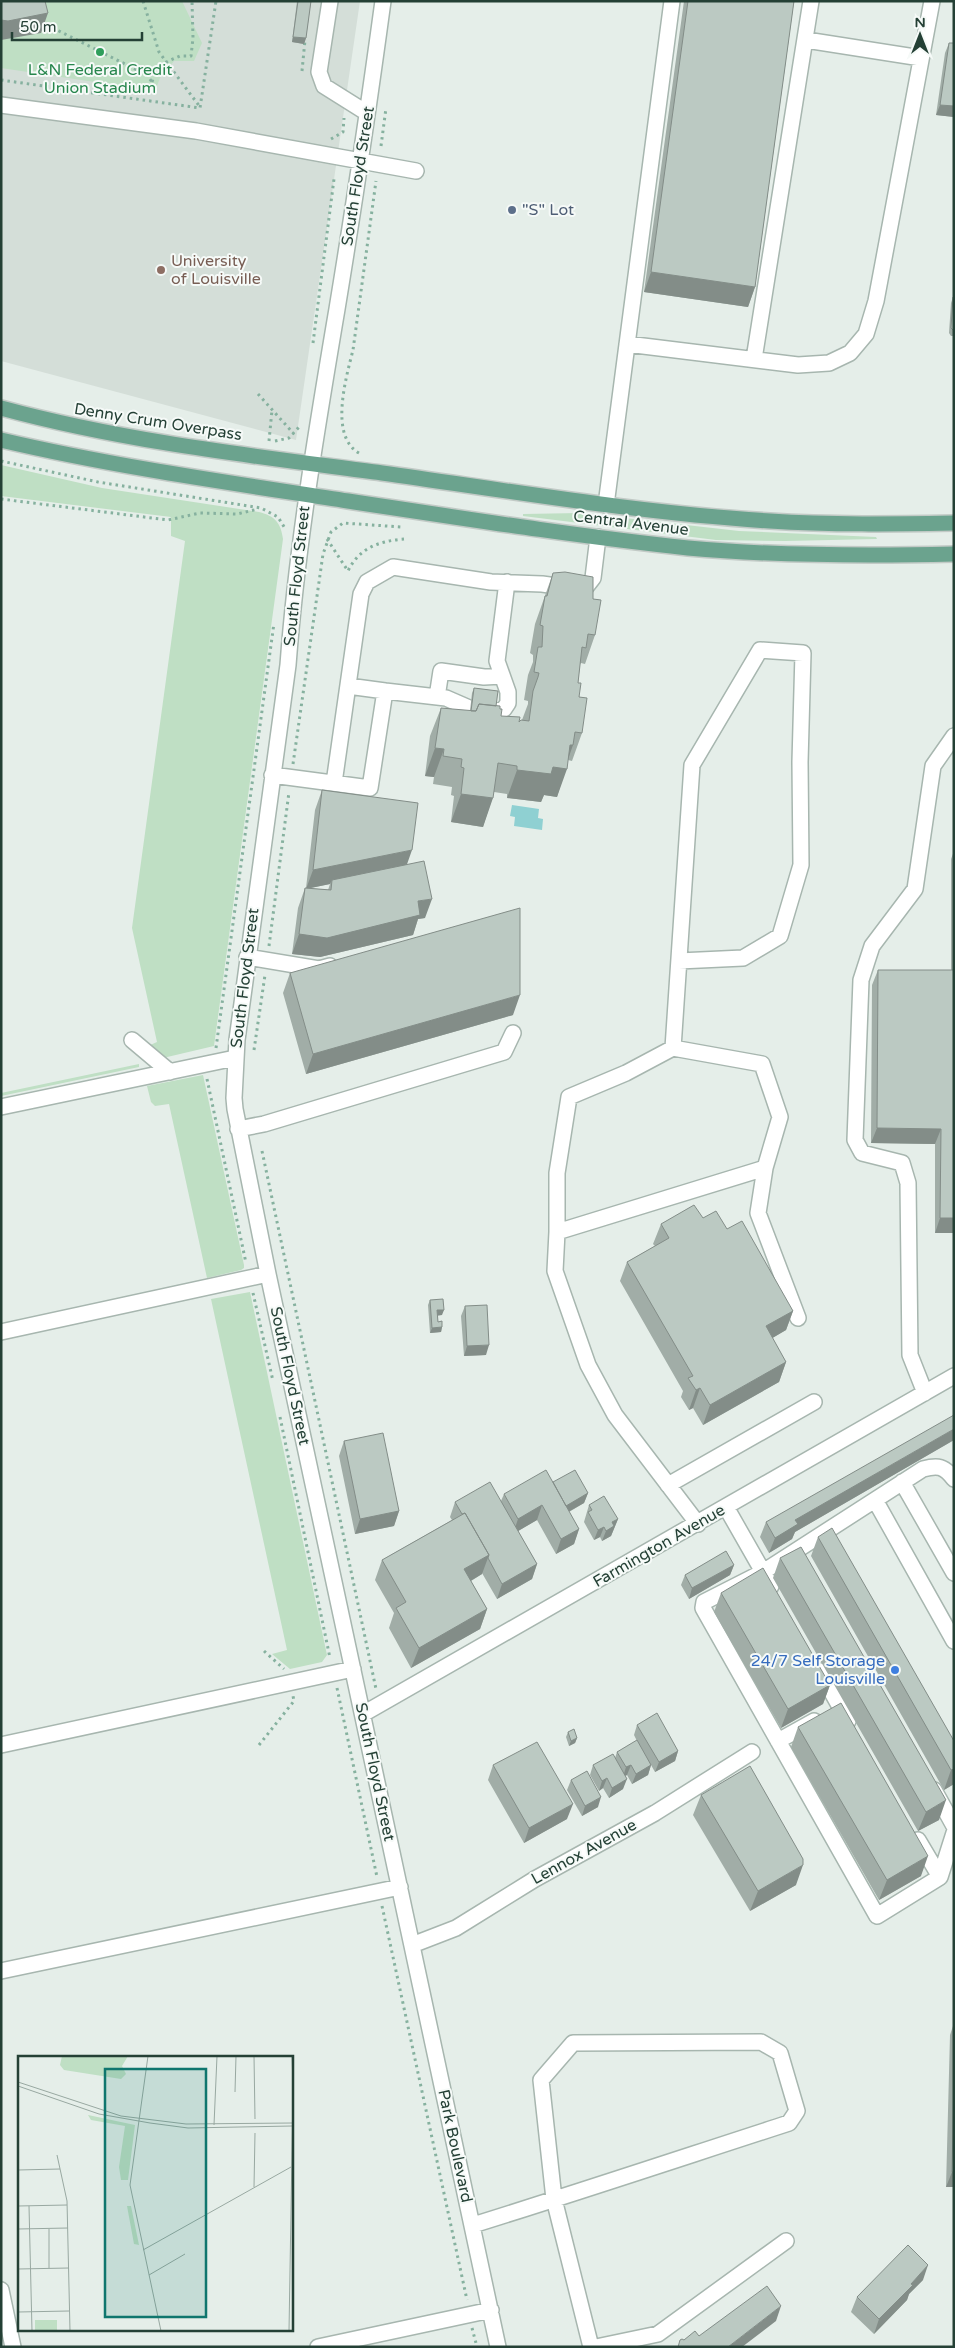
<svg xmlns="http://www.w3.org/2000/svg" width="955" height="2348" font-family="'Varela Round',sans-serif">
<rect width="100%" height="100%" fill="#e5eee9"/>
<!-- built -->
<path fill="#d4ded8" d="M1 1H360L296 440 1 361Z"/>
<!-- green -->
<path fill="#bfdfc4" d="M1 1H182L202 43 194 61H174L160 78 155 91 1 68Z
M1 465 102 488 259 512C275 516 281 523 283 539L214 1046 163 1058 148 1046 157 1042 132 928 185 541 171 536V517L1 496Z
M580 513 739 531 876 537 877 539 785 541 716 540 523 516V514Z
M139 1064V1067L1 1096V1093Z
M203 1075 244 1265V1268L241 1270 207 1278 169 1104 155 1106 151 1102 147 1086Z
M250 1292 327 1655 322 1662 290 1669 272 1654 287 1650 211 1299Z"/>
<!-- water -->
<path fill="#8fd0d2" d="M512 805 539 809 538 818 543 819 542 830 514 826 515 817 510 816Z"/>
<g fill="none" stroke-linecap="round" stroke-linejoin="round">
<defs>
<path id="minor" d="M330 1 319 72 324 86 367 113
M383 1C369 104 354 206 337 309 317 427 297 545 288 665L237 1040 234 1098 235 1109 268 1274 498 2347
M806 40 921 58
M1 105 196 131 416 171
M627 344 798 365 829 363 850 353 866 334 876 301 932 1
M754 359 811 1
M606 505 672 1
M348 686 385 691
M437 697 441 671 484 677 502 676
M272 775 370 788 385 691 446 698 469 708 497 711 504 709 508 703V692L497 661 507 582
M334 783 361 594 367 582 393 567 491 582 542 584 571 588 586 587 593 578 598 537
M247 957 319 969 330 966
M132 1040 170 1072
M673 1048 762 1064 780 1117 765 1168 758 1213 798 1318
M1 1107 235 1058
M238 1129 264 1124 504 1052 513 1033
M557 1232V1173L569 1097 626 1073 673 1048 692 765 760 650 803 653 800 762 801 865 780 936 743 958 679 961
M1 1332 268 1274
M925 1393 910 1355 908 1183 902 1163 862 1153 855 1140 861 980 872 946 915 889 933 766 954 736
M902 1482 954 1573
M668 1485 814 1402
M875 1500 954 1641
M726 1507 771 1586
M698 1524 615 1415 588 1365 555 1271 557 1232 765 1168
M820 1671 848 1721
M363 1714 954 1376
M778 1741 814 1721
M1 1745 353 1669
M934 1790 954 1826
M918 1840 940 1877 877 1916 703 1608 704 1602 763 1572 923 1469C938 1465 944 1466 954 1479
M940 1877 954 1833
M412 1945 456 1928 535 1879 655 1813 752 1752
M1 1971 400 1887
M473 2225C579 2192 684 2157 789 2123L797 2111 780 2053 761 2042 573 2043 541 2080 554 2199 591 2347
M1 2290 13 2347
M318 2347 491 2310
M596 2347 658 2334 786 2241"/>
<path id="major" d="M1 408C126 442 254 456 382 473 511 491 640 513 770 521 831 525 893 524 954 523
M1 440C116 467 232 483 348 501 461 518 575 536 688 548 776 556 865 556 954 554"/>
</defs>
<!-- minor casing -->
<use href="#minor" stroke="#a7b6af" stroke-width="18"/>
<!-- major casing -->
<use href="#major" stroke="#c2cac6" stroke-width="18"/>
<!-- path -->
<path stroke="#86b19f" stroke-width="3" stroke-dasharray="2.5 4" stroke-linecap="butt" d="M143 1 159 52 200 107
M41 22 147 75 152 82
M302 71 305 40
M1 80 200 108 216 1
M152 82 157 66 180 56H191L193 38 192 1
M331 139 343 132 344 118
M381 146 386 108
M313 343 334 179
M258 394 294 434
M269 441 272 410
M275 441 289 438 300 426
M359 453C329 436 346 378 353 350L376 181
M1 461 98 482 261 508 278 517 286 530
M1 499 168 520 200 513 237 514 258 509
M327 539 348 571C359 548 379 541 404 539
M293 764 323 554 331 532 343 523 401 527
M269 946 289 792
M216 1048 274 623
M254 1050 265 975
M207 1079 246 1263
M262 1151 376 1689
M253 1293 273 1381
M280 1417 330 1658
M264 1651 284 1669
M337 1688 377 1877
M259 1745 294 1701 293 1696
M382 1906 467 2300
M472 2328 477 2347"/>
<!-- minor -->
<use href="#minor" stroke="#fff" stroke-width="15"/>
<!-- major -->
<use href="#major" stroke="#6ba38e" stroke-width="15"/>
</g>
<!-- wall -->
<path fill="#a1ada7" fill-rule="evenodd" d="M297 1H311L306 38 304 44 292 42Z
M684 1H794L755 287 748 307 644 292Z
M949 43 954 117 936 115 945 53Z
M953 297H954V336H951L949 333 951 303Z
M553 573 593 599 595 635 585 664 581 663 580 664 578 683 582 733 572 761 568 760 557 797 544 795 541 802 507 798V794L494 792 483 827 451 822 454 796 451 795 452 787 433 784 434 777 425 776 430 736 441 708 470 711 472 693 474 688 496 706 501 716 519 722 522 720 528 704V701L524 700 528 675 533 662V655L530 653 535 624Z
M322 790 407 864 425 918 418 919 413 935 320 957 292 954 298 908 305 888H306L315 810ZM330 884 328 890 310 888Z
M954 851V1233H935V1144L871 1143 872 985 878 970H951V859Z
M290 973 513 1015 306 1074 283 993Z
M703 1218 727 1229 793 1311 786 1330 772 1338 786 1362 779 1382 703 1425 693 1408 689 1410 681 1397 683 1391 620 1281 627 1262 655 1246 653 1244 661 1224Z
M430 1300 442 1315H438V1322L442 1327 441 1332 430 1333 428 1305Z
M465 1306 486 1355 464 1356 461 1316Z
M954 1440 795 1532 792 1539 769 1553 760 1537 766 1522Z
M344 1441 399 1511 394 1526 355 1534 339 1456Z
M553 1482 588 1493 584 1503 569 1512 579 1529 574 1544 556 1554 537 1520 518 1531 537 1564 532 1579 497 1599 482 1573V1574L471 1581 487 1609 480 1629 411 1668 389 1628 394 1613 375 1580 382 1560 452 1520 450 1517 455 1502 501 1501 504 1494Z
M589 1505 618 1519 611 1536 602 1541 600 1537 594 1540 584 1522Z
M818 1537 954 1741V1784L944 1790 811 1556Z
M780 1558 939 1820 918 1831 773 1578Z
M734 1565 730 1575 689 1599 681 1585 685 1575Z
M721 1593 830 1685 823 1704 781 1728 714 1612Z
M637 1725 678 1751 675 1761 655 1772 651 1765 648 1775 632 1784 627 1775 625 1776 623 1789 609 1798 603 1788 599 1791 590 1775 593 1765 615 1758 617 1752 637 1741 634 1735Z
M798 1727 921 1876 879 1900 791 1747Z
M568 1732 577 1738 575 1743 569 1746 566 1737Z
M493 1765 567 1819 524 1843 488 1780Z
M571 1780 598 1807 582 1816 567 1790Z
M701 1795 796 1885 750 1911 693 1815Z
M954 2023V2187H946L950 2035Z
M923 2280 909 2294 907 2300 874 2334 851 2312 857 2297Z"/>
<!-- shaded-wall -->
<path fill="#838d88" d="M48 13 41 33 1 40V20Z
M293 37 306 38 304 44 292 42Z
M940 105 954 106V117L936 115Z
M651 272 755 287 748 307 644 292Z
M570 745H573L565 768 567 769 557 797 544 795 541 802 507 798 517 770 553 767Z
M435 748 444 749 434 777 425 776Z
M461 794 493 798 483 827 451 822Z
M412 850 405 870 332 880 330 884 306 889 313 870Z
M432 899 425 918 418 919 413 935 320 957 292 954 299 934 418 901Z
M520 995 513 1015 306 1074 313 1054Z
M877 1128 941 1129 935 1144 871 1143Z
M940 1218H954V1233H935Z
M437 1310H444L442 1315 436 1316Z
M793 1311 786 1330 759 1346 766 1326Z
M442 1327 441 1332 430 1333 432 1328Z
M489 1345 486 1355 464 1356 467 1346Z
M786 1362 779 1382 703 1425 710 1405Z
M700 1388 693 1408 689 1410 696 1390Z
M954 1429V1440L795 1532 792 1539 769 1553 775 1538 795 1520Z
M588 1493 584 1503 561 1516 565 1506Z
M542 1505 537 1520 513 1534 518 1519Z
M399 1511 394 1526 355 1534 360 1519Z
M618 1519 611 1536 602 1541 606 1531 612 1522Z
M604 1527 600 1537 594 1540 598 1530Z
M579 1529 574 1544 556 1554 561 1539Z
M489 1555 482 1574 457 1589 464 1569Z
M537 1564 532 1579 497 1599 502 1584Z
M734 1565 730 1575 689 1599 692 1588Z
M487 1609 480 1629 411 1668 419 1648Z
M830 1685 823 1704 781 1728 788 1709Z
M577 1738 575 1743 569 1746 571 1741Z
M678 1751 675 1761 655 1772 659 1762Z
M631 1765 627 1775 623 1777 626 1767Z
M651 1765 648 1775 632 1784 636 1774Z
M954 1769V1784L944 1790 951 1770Z
M607 1778 603 1788 599 1791 602 1781Z
M627 1779 623 1789 609 1798 612 1788Z
M601 1797 598 1807 582 1816 585 1806Z
M946 1800 939 1820 918 1831 926 1812Z
M573 1804 567 1819 524 1843 529 1828Z
M928 1856 921 1876 879 1900 887 1880Z
M803 1865 796 1885 750 1911 758 1891Z
M952 2172H954V2187H946Z
M928 2265 923 2280 909 2294 907 2300 874 2334 879 2319Z
M781 2306 776 2321 742 2347H728Z"/>
<!-- building -->
<path fill="#bbc9c2" stroke="#838d88" d="M1 1H45L48 13 8 21 1 20Z
M298 1H311L306 38 293 37Z
M688 1H794L755 287 651 272Z
M949 43H954V106L940 105Z
M953 297H954V331L951 328Z
M565 572 593 577V599L601 600 595 635 588 634 586 648 582 647 578 683H581L579 697 587 698 582 733 575 732 573 745H570L567 769 553 767 551 774 517 770V766L498 763 493 798 461 794 464 768 461 767 462 759 443 756 444 749 435 748 441 708 476 711 479 704 500 706V709H502L501 716 520 717 519 722 521 720 529 721 533 691 538 677 539 673 534 672 538 647H542L543 626 540 625 545 596H547L553 573Z
M474 688 498 691 496 706 479 704 476 711H471Z
M322 790 418 803 412 850 313 870Z
M424 861 432 899 418 901 420 915 327 938 299 934 305 888 331 890 332 880Z
M520 908V995L313 1054 290 973Z
M878 970H954V1218H940L941 1129 877 1128Z
M694 1205 703 1218 716 1211 727 1229 742 1221 793 1311 766 1326 786 1362 710 1405 700 1388 696 1390 688 1378 693 1376 627 1262 669 1238 661 1224Z
M443 1299 444 1310H437L438 1322 442 1321V1327L432 1328 430 1300Z
M487 1305 489 1345 467 1346 465 1306Z
M954 1415V1429L795 1520 798 1524 775 1538 766 1522Z
M383 1433 399 1511 360 1519 344 1441Z
M546 1470 579 1529 561 1539 542 1505 518 1519 504 1494Z
M575 1470 588 1493 566 1506 553 1482Z
M490 1482 537 1564 502 1584 488 1558 489 1555 465 1513 462 1514 455 1502Z
M604 1496 618 1519 612 1522 614 1526 606 1531 604 1527 598 1530 588 1512 592 1510 589 1505Z
M465 1513 489 1555 464 1569 487 1609 419 1648 396 1608 406 1602 382 1560Z
M832 1528 954 1741V1769L951 1770 818 1537Z
M801 1547 946 1800 926 1812 780 1558Z
M726 1551 734 1565 692 1588 685 1575Z
M763 1568 830 1685 788 1709 721 1593Z
M841 1703 928 1856 887 1880 798 1727Z
M657 1713 678 1751 659 1762 637 1725Z
M574 1729 577 1738 571 1741 568 1732Z
M637 1740 651 1765 636 1774 631 1765 626 1767 617 1752Z
M537 1742 573 1804 529 1828 493 1765Z
M613 1754 627 1779 612 1788 607 1778 602 1781 593 1765Z
M750 1766 803 1859V1865L758 1891 701 1795Z
M587 1771 601 1797 585 1806 571 1780Z
M954 2077V2172H952Z
M908 2245 928 2265 911 2284 913 2285 879 2319 857 2297Z
M767 2286 781 2306 728 2347H678L680 2340 682 2339 684 2340 695 2331 699 2336Z"/>
<!-- markers -->
<circle fill="#2e9e5b" stroke="#f6faf8" stroke-width="2" cx="100" cy="52" r="5"/>
<circle fill="#5c6f8a" stroke="#f6faf8" stroke-width="2" cx="512" cy="210" r="5"/>
<circle fill="#8d6e63" stroke="#f6faf8" stroke-width="2" cx="161" cy="270" r="5"/>
<circle fill="#3f7fe0" stroke="#f6faf8" stroke-width="2" cx="895" cy="1670" r="5"/>
<g text-anchor="middle" dominant-baseline="central" stroke-width="4" stroke-linejoin="round" paint-order="stroke">
<!-- leisure labels -->
<g font-size="16" fill="#27864d" stroke="#f6faf8">
<text x="100" y="70">L&amp;N Federal Credit<tspan x="100" dy="18">Union Stadium</tspan></text>
</g>
<!-- street labels -->
<g font-size="16" fill="#244035" stroke="#f6faf8">
<text transform="translate(358 176) rotate(-81)">South Floyd Street</text>
<text transform="translate(158 422) rotate(9)">Denny Crum Overpass</text>
<text transform="translate(631 523) rotate(7)">Central Avenue</text>
<text transform="translate(297 576) rotate(-84)">South Floyd Street</text>
<text transform="translate(245 978) rotate(-83)">South Floyd Street</text>
<text transform="translate(290 1376) rotate(78)">South Floyd Street</text>
<text transform="translate(659 1546) rotate(-30)">Farmington Avenue</text>
<text transform="translate(375 1772) rotate(78)">South Floyd Street</text>
<text transform="translate(584 1852) rotate(-29)">Lennox Avenue</text>
<text transform="translate(455 2146) rotate(78)">Park Boulevard</text>
</g>
<!-- service labels -->
<g font-size="16" fill="#4e5e75" stroke="#f6faf8" text-anchor="start">
<text x="522" y="210">"S" Lot</text>
</g>
<!-- education labels -->
<g font-size="16" fill="#785e54" stroke="#f6faf8" text-anchor="start">
<text x="171" y="261">University<tspan x="171" dy="18">of Louisville</tspan></text>
</g>
<!-- shop labels -->
<g font-size="16" fill="#366cbe" stroke="#f6faf8" text-anchor="end">
<text x="885" y="1661">24/7 Self Storage<tspan x="885" dy="18">Louisville</tspan></text>
</g>
</g>
<!-- overview -->
<g transform="translate(18 2056)">
<rect width="275" height="275" fill="#e5eee9"/>
<path d="M44 0H110L104 10 108 18 103 23 46 14 42 9ZM70 59 117 69 110 124H103L101 111 107 70 73 64ZM109 150H113L121 189 116 188ZM17 264H39V275H17Z" fill="#bfdfc4"/>
<path fill="none" stroke="#98a8a1" stroke-width="1" d="M130 0 112 129 143 275M236 0 237 63M274 0 275 29M0 26 103 60 168 68 274 67M0 30 81 58 132 67 170 72 274 70M217 36 218 0M196 69 199 0M39 99 49 145 52 275M0 114 42 113M236 131 237 77M0 150 49 149M11 150 14 275M0 173 50 172M31 173V212M125 194 273 111M0 213 51 212M131 219 167 198M0 256 51 255M271 275 275 34"/>
<path fill="#0f766e" fill-opacity="0.15" stroke="#0f766e" stroke-width="2.5" d="M87 13H188V261H87Z"/>
<rect width="275" height="275" fill="none" stroke="#244035" stroke-width="2.5"/>
</g>
<!-- border -->
<rect width="955" height="2348" fill="none" stroke="#244035" stroke-width="5"/>
<!-- north arrow -->
<g transform="translate(920 35)" stroke="#f6faf8" stroke-width="4" paint-order="stroke">
<path d="M0-4L9 19L0 12L-9 19Z" fill="#244035"/>
<text y="-8" font-size="14" font-weight="bold" text-anchor="middle" fill="#244035">N</text>
</g>
<!-- scale -->
<path d="M12 32v8h130v-8" fill="none" stroke="#244035" stroke-width="2.5"/>
<text x="20" y="32" font-size="15" fill="#244035" stroke="#f6faf8" stroke-width="4" paint-order="stroke">50 m</text>
</svg>
